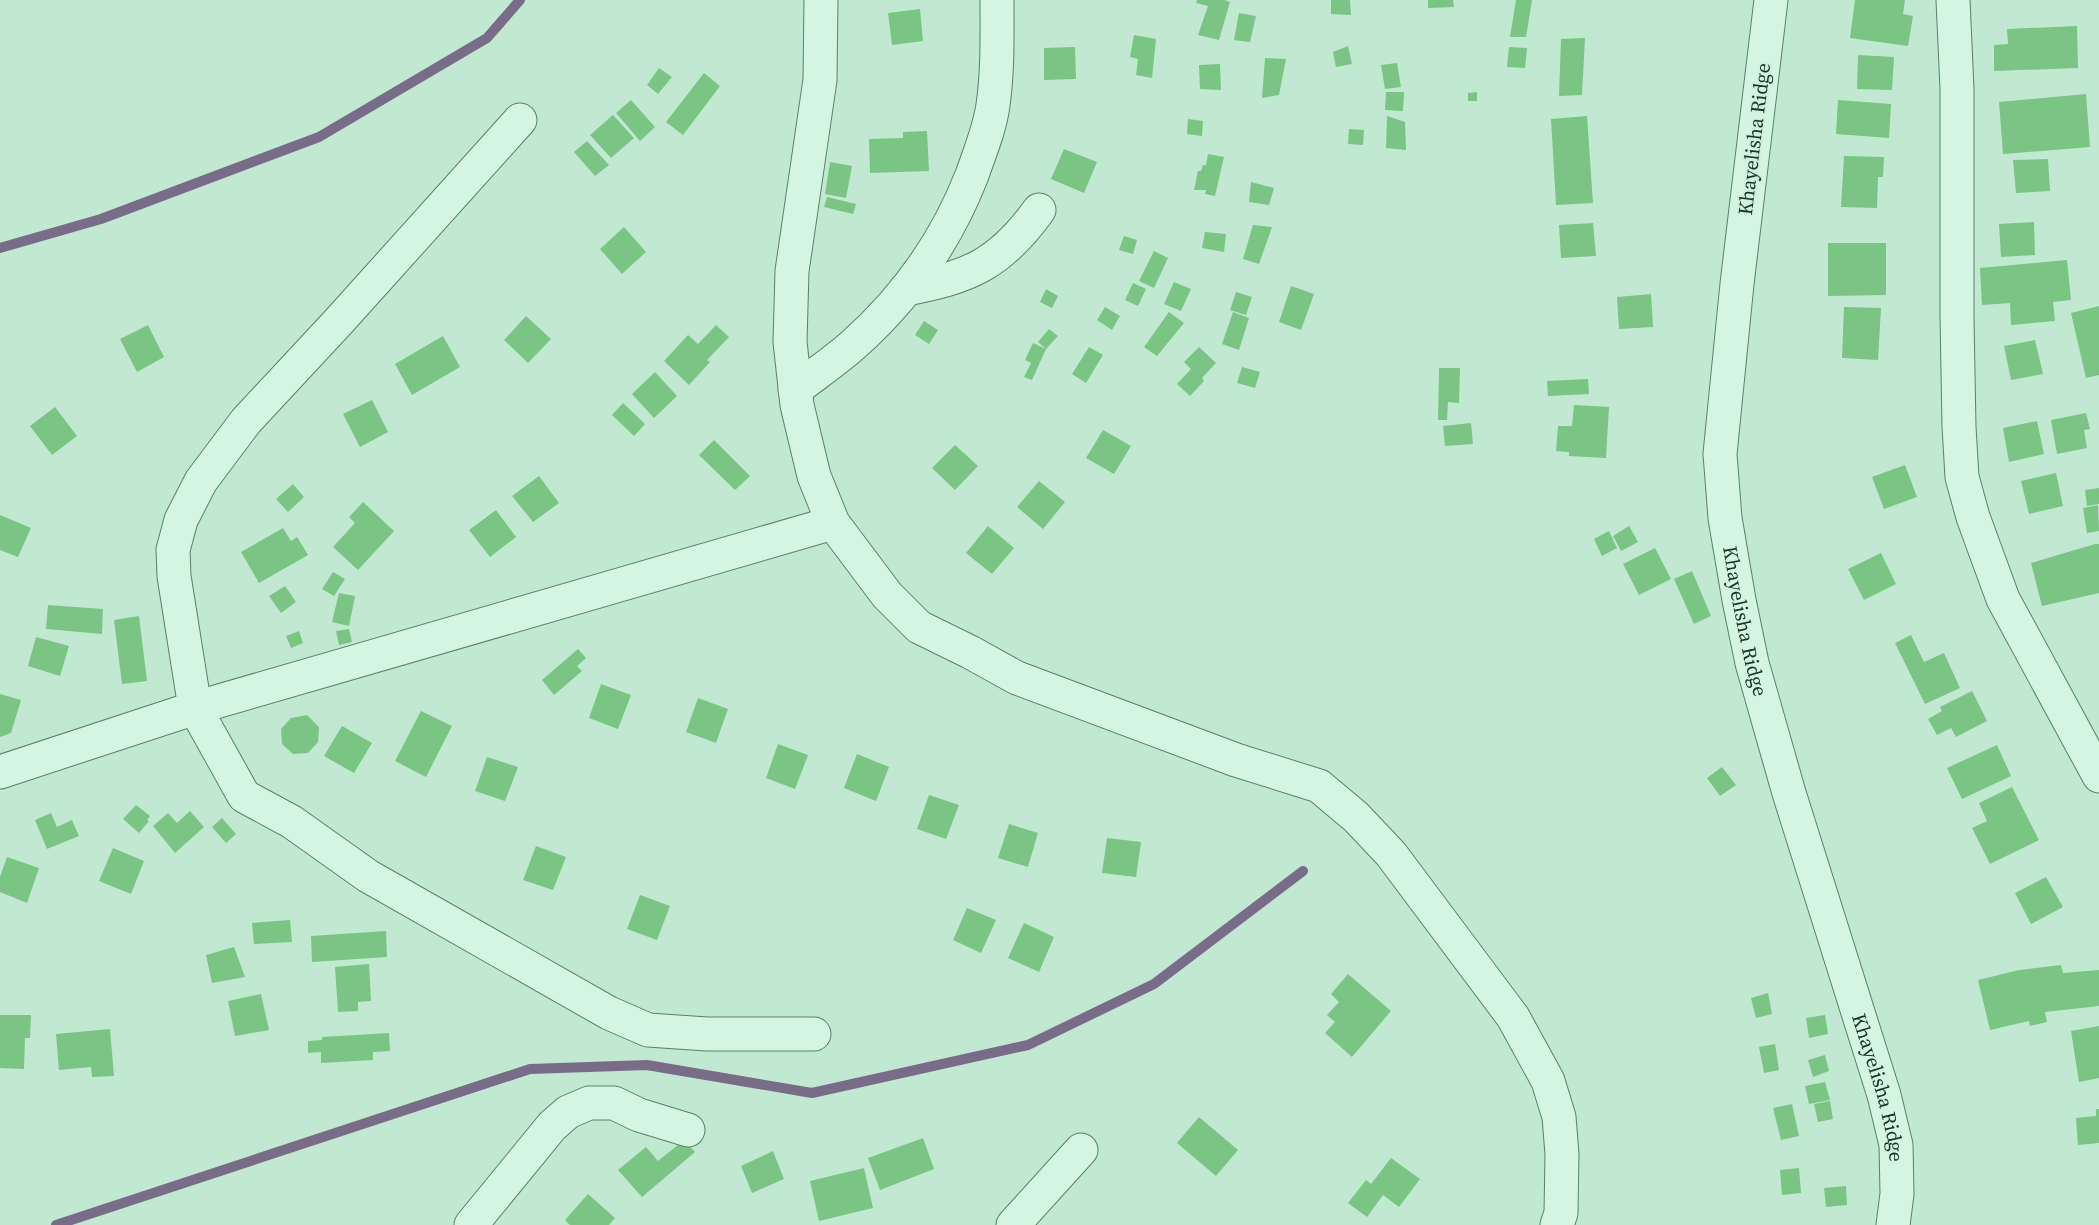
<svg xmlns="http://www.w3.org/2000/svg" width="2099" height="1225" font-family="'Source Serif 4',serif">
<rect width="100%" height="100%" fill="#c1e9d2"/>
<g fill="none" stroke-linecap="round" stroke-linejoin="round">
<!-- stream -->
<path stroke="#796c89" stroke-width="10" d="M0 248 101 219 319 137 487 38 520 0
M56 1225 530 1069 647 1065 812 1093 1028 1045 1154 984 1303 871"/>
</g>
<!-- building -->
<path fill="#7ac484" d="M1197 0H1224L1230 2 1219 40 1198 35 1208 6 1196 3Z
M1331 0H1350L1351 15 1331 14Z
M1428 0H1453L1454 7 1428 8Z
M1516 0H1532L1526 37H1510Z
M1855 0H1905L1903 14 1913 16 1908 46 1850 38Z
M920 9 923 41 892 45 888 13Z
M1239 13 1256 16 1250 42 1234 40Z
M2077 26 2078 68 1994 71V45L2008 44 2007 29Z
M1134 35 1156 39 1152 78 1136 75 1138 59 1130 57Z
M1585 38 1582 95 1559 96 1561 39Z
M1348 46 1352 64 1336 67 1333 52Z
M1075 47 1076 79 1044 80V48Z
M1509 47 1527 48 1525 68 1507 67Z
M1858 55 1894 57 1892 90 1857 89Z
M1265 58 1286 59 1279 95 1262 98Z
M1397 63 1401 87 1385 89 1381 65Z
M1220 64 1221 90 1200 89 1199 65Z
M659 68 672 77 658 94 647 85Z
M704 73 720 86 683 135 666 122Z
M1386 92H1404L1403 111 1385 110Z
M1477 92V101H1468V93Z
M2086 94 2090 147 2003 154 1999 102Z
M631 100 655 127 640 141 616 113Z
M1838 100 1891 104 1889 138 1836 134Z
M613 115 634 138 611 158 590 135Z
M1387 116 1405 122 1406 150 1386 148Z
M1587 116 1593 203 1556 205 1551 119Z
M1188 119 1203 121 1202 136 1187 134Z
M1349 129 1364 130 1363 145 1348 144Z
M927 131 929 171 870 173 869 139 903 138V132Z
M587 141 609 165 595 176 574 152Z
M1064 149 1097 162 1084 193 1051 179Z
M1208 154 1224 157 1215 196 1205 194 1206 190H1194L1198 171H1201L1203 165H1206Z
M1844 156 1884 157 1883 177H1878L1877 208 1841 207Z
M2048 159 2050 191 2016 193 2013 160Z
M830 162 852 166 846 198 825 194Z
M1251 182 1274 188 1269 205 1249 202Z
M827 197 856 204 853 214 824 207Z
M2034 222 2035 255 2001 257 1999 224Z
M1593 223 1596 256 1561 258 1559 225Z
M1253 225 1272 227 1259 264 1243 259Z
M624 227 646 252 622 274 600 249Z
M1205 232 1226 234 1224 252 1202 248Z
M1124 236 1137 240 1133 254 1119 250Z
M1828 243H1886V295L1828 296Z
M1154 251 1168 258 1154 288 1139 281Z
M2067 260 2071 300 2053 302 2055 321 2011 325 2010 303 1982 305 1980 268Z
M1174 282 1191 289 1181 311 1164 304Z
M1133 283 1146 289 1138 306 1125 300Z
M1291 286 1314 294 1301 330 1279 322Z
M1046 289 1058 296 1052 308 1040 302Z
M1236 292 1252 297 1246 315 1230 310Z
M1651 294 1653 327 1619 329 1617 297Z
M2099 306V375L2086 378 2071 313Z
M1105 307 1120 316 1112 330 1097 320Z
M1844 307 1881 308 1878 360 1842 358Z
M1169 312 1184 323 1157 356 1144 347Z
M1233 312 1249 318 1239 350 1222 344Z
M526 316 551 339 528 363 504 340Z
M924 321 938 330 929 344 915 335Z
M148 325 164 357 137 372 120 339Z
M716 325 729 337 707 360 710 362 689 385 664 361 688 335 698 344Z
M1049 329 1058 336 1046 349 1032 380 1024 377 1031 363 1025 360 1033 343 1046 349 1038 342Z
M443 336 460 367 412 395 395 364Z
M2035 340 2043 374 2011 380 2004 346Z
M1089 347 1103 355 1086 383 1072 374Z
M1199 347 1216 363 1202 378 1204 381 1190 396 1177 384 1191 369 1184 362Z
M1242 367 1260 372 1255 388 1237 383Z
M1439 368H1460L1459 403 1448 402 1447 420H1438Z
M655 372 677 396 654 418 632 394Z
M1588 379 1589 394 1548 396 1547 381Z
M372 400 388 432 360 447 343 414Z
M623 403 645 424 634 436 612 415Z
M1574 405 1609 407 1606 458 1569 456V452L1556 451 1558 426H1572Z
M55 407 77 436 52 455 30 426Z
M2086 413 2090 429 2084 430 2087 448 2057 454 2051 420Z
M2037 421 2044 454 2009 462 2003 428Z
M1471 423 1473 444 1445 446 1443 426Z
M1103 430 1131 446 1114 474 1086 458Z
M714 440 750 476 735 490 699 455Z
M955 445 978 466 955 490 932 468Z
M1905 465 1917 497 1884 509 1872 477Z
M2056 473 2063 506 2029 514 2021 481Z
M539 476 559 503 533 522 512 496Z
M1039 481 1065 502 1043 529 1017 507Z
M293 484 304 497 288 512 276 499Z
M2099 488V504L2087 506 2085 490Z
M363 502 394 531 358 570 333 547 355 523 349 517Z
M2098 505 2099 531 2087 533 2083 508Z
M496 510 516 537 490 557 469 530Z
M0 515 31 528 18 557 0 550Z
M988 526 1014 548 992 574 966 553Z
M1629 526 1638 542 1621 551 1613 536Z
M283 528 291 541 297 537 308 555 259 583 241 552Z
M1609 531 1617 548 1602 556 1594 539Z
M2095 544H2099V593L2042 606 2031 563Z
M1655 548 1671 579 1639 595 1623 564Z
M1881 553 1896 584 1864 600 1848 569Z
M1692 571 1711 616 1694 624 1674 579Z
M333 572 345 579 334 596 322 589Z
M285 586 296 602 281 613 269 596Z
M339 593 355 596 349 626 332 622Z
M48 605 103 609 102 634 46 629Z
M139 616 147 681 122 684 114 620Z
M349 629 352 642 339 645 336 631Z
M299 631 303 643 291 648 286 636Z
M1911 635 1924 662 1944 653 1960 688 1925 704 1895 643Z
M36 637 69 646 60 676 28 666Z
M578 649 586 658 577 666 582 671 554 695 542 680Z
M601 684 631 695 618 729 589 718Z
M1972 691 1987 721 1956 737 1951 728 1937 735 1928 719 1942 711 1940 707Z
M0 694 21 700 11 733 0 737Z
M698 698 728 709 716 743 686 732Z
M421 711 452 726 426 777 395 761Z
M307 715 319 727 318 742 308 753 293 754 282 744 281 729 291 718Z
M342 726 372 743 354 773 324 756Z
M778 744 808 755 795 789 766 778Z
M1997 745 2011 776 1962 799 1947 768Z
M857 754 889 767 876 801 844 788Z
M487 757 518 767 505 801 475 791Z
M1722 767 1736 785 1720 796 1707 778Z
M2012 787 2039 840 1990 864 1972 828 1987 821 1979 803Z
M929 795 959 805 946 839 917 829Z
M136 805 150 816 147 820 149 821 139 833 123 819Z
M190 811 204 827 175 853 153 826 168 813 177 823Z
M51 813 57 827 72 820 79 836 47 849 35 820Z
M222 818 236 834 226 843 212 827Z
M1009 824 1038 833 1028 867 998 858Z
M1107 838 1141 842 1136 877 1102 873Z
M536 846 566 857 553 890 523 880Z
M113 848 144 861 131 894 99 881Z
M7 857 39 868 27 903 0 892V877Z
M2046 877 2063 907 2031 924 2015 893Z
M640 895 670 906 657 940 627 929Z
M967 908 996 920 981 953 953 940Z
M290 920 292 942 254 944 252 923Z
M1024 923 1054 937 1039 972 1008 958Z
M386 931 387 957 312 962 311 936Z
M234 947 245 977 212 983 206 955Z
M369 964 371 1001 358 1002V1011L338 1012 335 967Z
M2061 965 2063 973 2099 970V1006L2045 1012 2047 1022 2030 1026 2029 1021 1990 1030 1978 980 2019 970Z
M1348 974 1391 1011 1352 1057 1325 1033 1335 1022 1327 1015 1339 1002 1331 994Z
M1768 993 1772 1014 1756 1018 1751 998Z
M261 994 269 1030 235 1036 228 1001Z
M0 1015H31L30 1038H25L24 1069 0 1068Z
M1825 1015 1828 1034 1809 1038 1806 1018Z
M2099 1026V1078L2079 1082 2071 1031Z
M110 1029 114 1076 92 1077 91 1067 59 1070 56 1034Z
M389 1033 390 1051 373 1052V1060L321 1063V1052L308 1053V1041L322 1040V1037Z
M1775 1044 1779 1070 1764 1073 1759 1047Z
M1825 1055 1829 1071 1813 1077 1808 1060Z
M1825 1082 1830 1100 1809 1104 1805 1086Z
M1830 1101 1833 1119 1818 1122 1814 1104Z
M1792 1104 1799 1136 1781 1140 1773 1108Z
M2096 1109H2099V1143L2078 1145 2076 1118 2096 1116Z
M1199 1117 1238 1150 1216 1176 1177 1143Z
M923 1138 934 1169 880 1190 868 1158Z
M684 1140 695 1152 642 1197 618 1170 646 1147 658 1161Z
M773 1151 784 1179 752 1193 741 1166Z
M1391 1158 1420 1179 1399 1207 1383 1195 1367 1217 1348 1203 1366 1180 1371 1184Z
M864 1168 873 1208 819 1221 810 1181Z
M1799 1168 1801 1193 1782 1195 1780 1170Z
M1846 1186 1847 1205 1826 1207 1824 1188Z
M588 1194 615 1218 609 1225H570L565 1220Z"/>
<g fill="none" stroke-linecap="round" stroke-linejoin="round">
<defs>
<g id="street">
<path d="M821 0 820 80 792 271 790 342 797 405 814 476 833 523 887 595 919 627 970 652 1017 678 1236 760 1319 786 1356 817 1391 854 1513 1017 1548 1081 1559 1117 1562 1154 1561 1213 1557 1225"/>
<path id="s1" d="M1771 0 1737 284 1720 454 1725 518 1739 600 1752 663 1789 793 1884 1095 1896 1145 1897 1194 1893 1225"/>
<path d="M1953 0 1957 89V317L1959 427 1962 477 1973 517 2003 599 2099 776"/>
<path d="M520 120 340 320 246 421 201 481 181 520 173 550 174 576 195 708 244 796 292 822 368 876 609 1013 648 1030 707 1034H814"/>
<path d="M906 289C970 277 1000 264 1039 210"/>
<path d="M795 390C814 375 835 361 853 345 907 297 946 242 972 175 980 152 990 128 993 105 998 70 997 35 997 0"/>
<path d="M0 772 195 708 833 523"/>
<path d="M471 1225 552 1126 568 1112 589 1103H614L639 1115 688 1130"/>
<path d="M1013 1225 1081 1150"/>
</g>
</defs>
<!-- street casing -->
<use href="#street" stroke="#5a8164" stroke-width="35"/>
<!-- street -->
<use href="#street" stroke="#d3f5e1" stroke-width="33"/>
</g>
<g text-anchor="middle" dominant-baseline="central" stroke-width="4.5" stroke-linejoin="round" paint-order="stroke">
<!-- street labels -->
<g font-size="20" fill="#1d3221" stroke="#d0f1de">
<text transform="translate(1754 139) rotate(-83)">Khayelisha Ridge</text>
<text stroke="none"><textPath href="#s1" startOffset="626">Khayelisha Ridge</textPath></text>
<text stroke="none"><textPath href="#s1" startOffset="1112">Khayelisha Ridge</textPath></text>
</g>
</g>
</svg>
